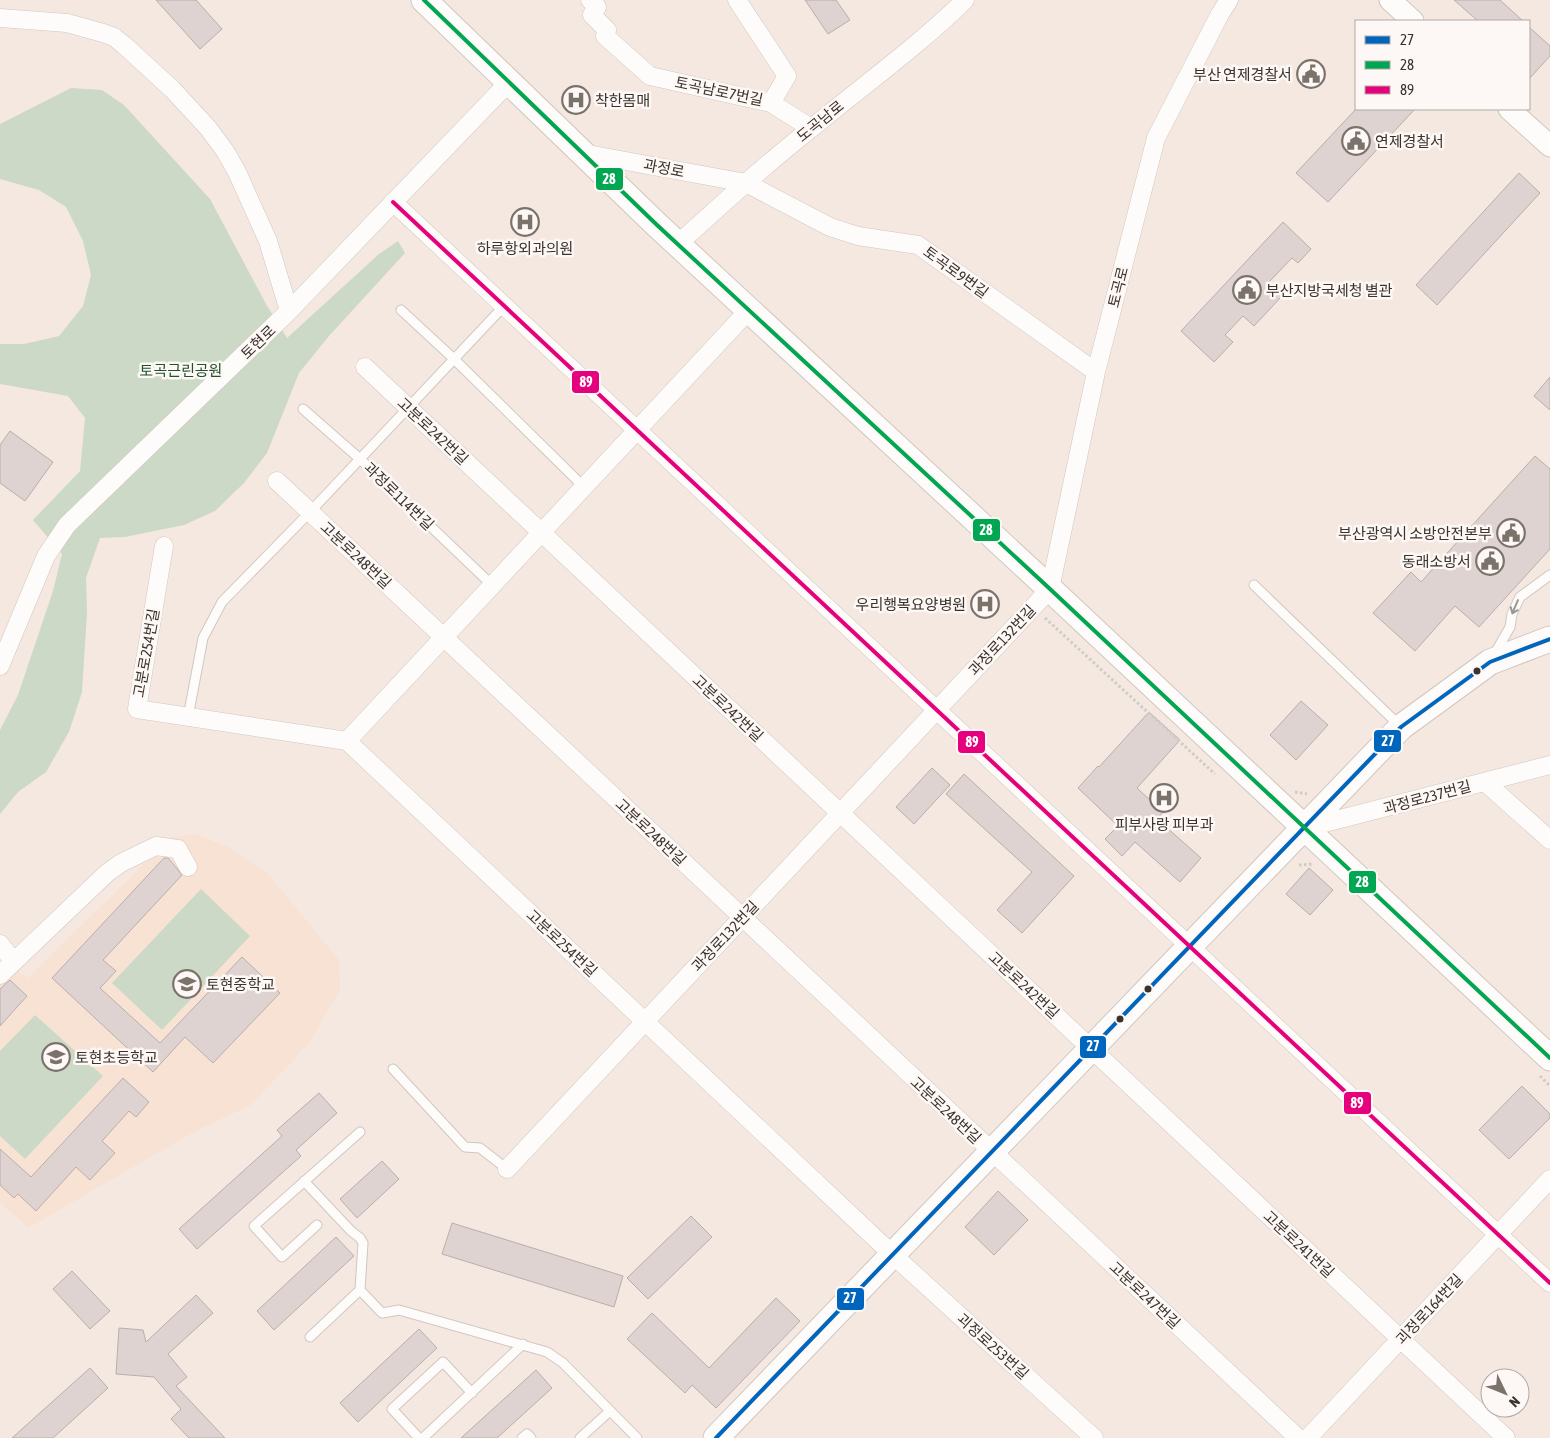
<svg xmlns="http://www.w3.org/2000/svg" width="1550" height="1438" font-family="'Asap Condensed','Noto Sans KR',sans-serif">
<rect width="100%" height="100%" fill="#f5e8e0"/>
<!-- built -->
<path fill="#f8e2d3" d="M195 834 228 847 269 875 339 960 340 990 309 1043 251 1105 194 1132 28 1228 0 1202V982L14 968 28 978 170 838Z"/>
<!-- green -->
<path fill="#ccd9c6" d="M71 88 102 90 124 105 210 199 266 304 287 338 379 254 398 241 405 253 329 336 299 373 267 453 244 483 215 511 184 525 125 537 100 538 86 578 87 612 82 692 69 732 46 772 18 792 0 814V730L18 695 53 591 62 554 33 520 80 471 85 418 68 396 0 384V344H24L59 336 83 306 91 275 83 241 66 207 39 190 0 179V124Z
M201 889 250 936 162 1030 112 983Z
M35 1015 103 1076 25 1159 0 1136V1051Z"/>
<!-- building -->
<path fill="#ded3d1" stroke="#b8aeac" d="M156 0H196L222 29 200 49Z
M805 0H836L850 20 828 34Z
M1454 0H1500L1523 21H1478Z
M1529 27 1550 46V56L1529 79Z
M1356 109H1415L1328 202 1296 173Z
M1519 173 1540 193 1437 305 1416 285Z
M1283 222 1311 249 1298 263 1292 258 1268 283 1282 296 1254 326 1243 316 1225 335 1233 342 1214 362 1181 331Z
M1550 377V410L1534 396Z
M10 431 53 462 25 501 0 483V445Z
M1535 456 1550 469V549L1479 627 1455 606 1415 651 1373 613 1411 572 1421 582Z
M1301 701 1328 725 1296 760 1270 735Z
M1149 712 1180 740 1137 788 1163 812 1157 819 1201 858 1180 882 1135 842 1122 856 1105 839 1118 826 1078 788 1098 766 1099 767Z
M932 768 950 785 914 824 896 807Z
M964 774 1074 876 1022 933 997 910 1032 872 946 794Z
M164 858H168L174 865 182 875 103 960 116 971 100 988 160 1043 242 957 280 993 213 1063 185 1037 153 1072 52 978Z
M1309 868 1333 890 1310 915 1286 894Z
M10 980 27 996 0 1026V989Z
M123 1078 149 1102 136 1117 129 1111 102 1141 115 1153 90 1180 76 1167 36 1211 18 1194 14 1198 0 1185V1149L31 1177Z
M1522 1086 1550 1114V1118L1509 1159 1479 1130Z
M319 1093 337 1113 296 1150 301 1156 197 1249 179 1229 282 1136 277 1130Z
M382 1161 399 1179 357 1218 340 1199Z
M998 1191 1028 1220 994 1255 965 1227Z
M691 1216 712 1237 648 1299 627 1278Z
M452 1223 623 1276 614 1307 442 1254Z
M336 1237 354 1256 274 1330 257 1311Z
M72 1271 110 1311 90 1329 53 1289Z
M196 1295 213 1313 168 1354 187 1377 176 1386 225 1438H189L171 1419 181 1409 154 1377 116 1374 119 1328 143 1330 146 1342Z
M776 1298 800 1321 716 1408 692 1385 685 1393 627 1339 652 1313 709 1368Z
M419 1329 437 1348 358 1422 340 1403Z
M90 1368 108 1388 53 1438H12Z
M536 1370 552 1388 497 1438H461Z"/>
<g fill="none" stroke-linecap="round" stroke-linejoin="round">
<defs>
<path id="service" d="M401 310 454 359 584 487
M303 409 360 459 492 585
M1254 585 1399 725
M1494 655 1510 627 1512 614 1520 597 1550 575
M188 717 203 638 222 602 310 512 504 306
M393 1069 465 1147 480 1148 507 1169
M304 1181 351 1231 360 1238 363 1243 360 1290 382 1313 399 1310 547 1352 563 1363 637 1438
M317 1225 282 1257 254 1226 360 1132
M310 1337 360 1290
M419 1438 392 1409 443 1362 472 1393
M423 1438 523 1344
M522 1438 527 1434 531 1438
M580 1438 610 1411"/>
<path id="minor" d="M590 0 597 7 592 15 607 30 605 36 650 76 771 103 811 128
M737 0 787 76 771 103
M0 18 67 23 103 33 114 37 124 45 172 89 208 128 225 151 237 172 268 241 289 311
M582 153 746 183 830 227 858 236 918 245 1096 372
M393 202 1550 1283
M678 244C722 204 766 164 813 127 864 85 918 46 965 0
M365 367 1506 1438
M277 481 1298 1438
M164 546 137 709 347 741 893 1255 1094 1438
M0 666 46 556 67 525 289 311 509 82
M347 741 749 310
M1485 782 1550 840
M1305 828 1550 765
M0 944 14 962
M0 975 107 873 121 863 156 846 178 849 188 867
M507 1169 1050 589 1096 372 1156 138 1220 14 1229 0
M1308 1438 1550 1179"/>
<path id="tertiary" d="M1390 0 1413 21
M1509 109 1550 146"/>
<path id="secondary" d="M424 0 657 225 1050 589 1550 1058
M716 1438 1401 727 1490 662 1550 639"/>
</defs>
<!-- service casing -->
<use href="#service" stroke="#d0c7c0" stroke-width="11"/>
<!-- minor casing -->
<use href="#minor" stroke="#d0c7c0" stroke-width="19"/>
<!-- tertiary casing -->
<use href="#tertiary" stroke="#d0c7c0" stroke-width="23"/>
<!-- secondary casing -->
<use href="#secondary" stroke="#d0c7c0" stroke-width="27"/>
<!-- path -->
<path stroke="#cfccc8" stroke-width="3" stroke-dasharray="2.5 2.5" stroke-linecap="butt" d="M1045 618 1215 774
M1295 792 1307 794
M1299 865 1314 864
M1540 1076 1550 1086"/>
<!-- service -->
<use href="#service" stroke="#fefcfa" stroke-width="9"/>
<!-- minor -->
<use href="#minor" stroke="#fefcfa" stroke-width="18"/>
<!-- tertiary -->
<use href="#tertiary" stroke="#fefcfa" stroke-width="21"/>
<!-- secondary -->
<use href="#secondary" stroke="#fefcfa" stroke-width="25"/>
<defs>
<path id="bus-1" d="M716 1438 1401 727 1490 662 1550 639"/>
<path id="bus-2" d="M424 0 657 225 1050 589 1550 1058"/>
<path id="bus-3" d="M393 202 1550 1283"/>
</defs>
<!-- bus-1 casing -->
<use href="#bus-1" stroke="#fdf8f5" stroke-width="8"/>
<!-- bus-2 casing -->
<use href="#bus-2" stroke="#fdf8f5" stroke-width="8"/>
<!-- bus-3 casing -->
<use href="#bus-3" stroke="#fdf8f5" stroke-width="8"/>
<!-- bus-1 -->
<use href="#bus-1" stroke="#0065bd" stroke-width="4"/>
<!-- bus-2 -->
<use href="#bus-2" stroke="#00a651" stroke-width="4"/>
<!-- bus-3 -->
<use href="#bus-3" stroke="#e5007d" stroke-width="4"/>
</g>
<!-- one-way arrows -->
<defs><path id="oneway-shaft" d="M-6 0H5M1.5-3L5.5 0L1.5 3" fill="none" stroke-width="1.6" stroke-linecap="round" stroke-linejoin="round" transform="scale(1.25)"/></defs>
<use stroke="#9c9793" href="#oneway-shaft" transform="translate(1515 607) rotate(113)"/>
<!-- icons -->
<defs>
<symbol id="civic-ring" viewBox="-11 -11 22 22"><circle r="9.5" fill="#fdf8f5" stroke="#7b726b" stroke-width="1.5"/><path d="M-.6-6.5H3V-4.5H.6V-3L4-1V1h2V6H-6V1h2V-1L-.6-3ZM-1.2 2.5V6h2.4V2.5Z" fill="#7b726b"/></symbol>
<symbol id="hospital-ring" viewBox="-11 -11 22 22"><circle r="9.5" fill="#fdf8f5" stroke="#7b726b" stroke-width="1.5"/><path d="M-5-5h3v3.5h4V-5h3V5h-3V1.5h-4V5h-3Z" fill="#7b726b"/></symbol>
<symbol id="school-ring" viewBox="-11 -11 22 22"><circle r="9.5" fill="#fdf8f5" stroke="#7b726b" stroke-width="1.5"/><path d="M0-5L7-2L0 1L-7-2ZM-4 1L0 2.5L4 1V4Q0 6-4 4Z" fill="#7b726b"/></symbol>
</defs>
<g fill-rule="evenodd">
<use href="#civic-ring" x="1295" y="58" width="32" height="32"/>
<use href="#hospital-ring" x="560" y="84" width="32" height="32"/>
<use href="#civic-ring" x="1340" y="125" width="32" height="32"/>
<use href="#hospital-ring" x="509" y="206" width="32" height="32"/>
<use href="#civic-ring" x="1231" y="274" width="32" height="32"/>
<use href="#civic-ring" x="1495" y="517" width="32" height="32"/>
<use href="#civic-ring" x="1474" y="545" width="32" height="32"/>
<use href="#hospital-ring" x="969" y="588" width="32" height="32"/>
<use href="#hospital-ring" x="1148" y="782" width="32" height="32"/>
<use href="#school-ring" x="171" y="968" width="32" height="32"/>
<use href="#school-ring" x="40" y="1041" width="32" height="32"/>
</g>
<!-- markers -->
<g fill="#3a322c" stroke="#fdf8f5" stroke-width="2">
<circle cx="1477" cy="671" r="4.5"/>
<circle cx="1148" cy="989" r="4.5"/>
<circle cx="1120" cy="1019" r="4.5"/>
</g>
<g text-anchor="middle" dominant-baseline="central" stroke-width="5" stroke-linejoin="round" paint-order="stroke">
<!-- poi labels -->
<g font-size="15" fill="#3a322c" stroke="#fdf8f5" text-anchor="start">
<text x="1292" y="74" text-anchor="end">부산 연제경찰서</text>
<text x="595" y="100">착한몸매</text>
<text x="1375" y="141">연제경찰서</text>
<text x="525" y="248" text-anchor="middle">하루항외과의원</text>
<text x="1266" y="290">부산지방국세청 별관</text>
<text x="1492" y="533" text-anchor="end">부산광역시 소방안전본부</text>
<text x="1471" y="561" text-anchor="end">동래소방서</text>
<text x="966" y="604" text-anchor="end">우리행복요양병원</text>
<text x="1164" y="824" text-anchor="middle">피부사랑 피부과</text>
<text x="206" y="984">토현중학교</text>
<text x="75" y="1057">토현초등학교</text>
</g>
<!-- street labels -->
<g font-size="15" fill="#3a322c" stroke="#fdf8f5">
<text transform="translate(719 91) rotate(12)">토곡남로7번길</text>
<text transform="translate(820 121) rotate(-39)">도곡남로</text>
<text transform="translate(664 168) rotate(11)">과정로</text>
<text transform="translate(956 272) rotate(36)">토곡로9번길</text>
<text transform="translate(1118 287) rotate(-76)">토곡로</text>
<text transform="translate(258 342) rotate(-44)">토현로</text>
<text transform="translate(433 431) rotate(43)">고분로242번길</text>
<text transform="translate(399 496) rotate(44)">과정로114번길</text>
<text transform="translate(356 555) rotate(43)">고분로248번길</text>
<text transform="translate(1002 640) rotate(-47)">과정로132번길</text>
<text transform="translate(146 653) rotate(-80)">고분로254번길</text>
<text transform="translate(728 708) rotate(43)">고분로242번길</text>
<text transform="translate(1427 797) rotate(-15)">과정로237번길</text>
<text transform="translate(651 832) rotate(43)">고분로248번길</text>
<text transform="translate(725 936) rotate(-47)">과정로132번길</text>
<text transform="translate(562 943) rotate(43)">고분로254번길</text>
<text transform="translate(1024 985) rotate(43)">고분로242번길</text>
<text transform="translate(946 1110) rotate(43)">고분로248번길</text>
<text transform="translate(1299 1244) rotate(43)">고분로241번길</text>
<text transform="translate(1145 1295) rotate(43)">고분로247번길</text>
<text transform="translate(1429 1309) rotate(-47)">괴정로164번길</text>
<text transform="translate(993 1346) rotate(42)">괴정로253번길</text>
</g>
<!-- park labels -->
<g font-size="15" fill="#1f532d" stroke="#fdf8f5">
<text x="181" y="370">토곡근린공원</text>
</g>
</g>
<g stroke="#fdf8f5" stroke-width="2">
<rect x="595" y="167" width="29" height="24" rx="5" fill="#00a651"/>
<rect x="571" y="370" width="29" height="24" rx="5" fill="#e5007d"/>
<rect x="972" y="518" width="29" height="24" rx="5" fill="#00a651"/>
<rect x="1373" y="729" width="29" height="24" rx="5" fill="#0065bd"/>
<rect x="957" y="730" width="29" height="24" rx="5" fill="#e5007d"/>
<rect x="1348" y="870" width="29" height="24" rx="5" fill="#00a651"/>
<rect x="1079" y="1035" width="28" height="24" rx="5" fill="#0065bd"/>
<rect x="1343" y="1091" width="29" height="24" rx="5" fill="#e5007d"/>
<rect x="836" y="1287" width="29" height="24" rx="5" fill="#0065bd"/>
</g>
<g font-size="14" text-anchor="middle" font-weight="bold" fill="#fff">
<text x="609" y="184">28</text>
<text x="586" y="387">89</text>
<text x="986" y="535">28</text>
<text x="1388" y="746">27</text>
<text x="972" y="747">89</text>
<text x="1362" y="887">28</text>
<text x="1093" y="1051">27</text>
<text x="1357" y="1108">89</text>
<text x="850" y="1303">27</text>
</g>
<!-- legend -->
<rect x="1355" y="20" width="175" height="90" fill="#fdf8f5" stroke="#afa9a5"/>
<rect x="1365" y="36" width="25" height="8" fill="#0065bd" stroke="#afa9a5"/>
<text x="1400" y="45" font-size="15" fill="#3a322c">27</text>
<rect x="1365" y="61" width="25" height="8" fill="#00a651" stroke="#afa9a5"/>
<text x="1400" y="70" font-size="15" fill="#3a322c">28</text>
<rect x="1365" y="86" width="25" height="8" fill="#e5007d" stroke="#afa9a5"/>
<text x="1400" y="95" font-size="15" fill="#3a322c">89</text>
<!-- north arrow -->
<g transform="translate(1505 1393) rotate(133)"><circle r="24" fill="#fdf8f5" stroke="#afa9a5"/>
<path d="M0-4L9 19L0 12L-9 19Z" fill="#7b726b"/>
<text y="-8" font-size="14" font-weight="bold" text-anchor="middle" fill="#3a322c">N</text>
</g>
</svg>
